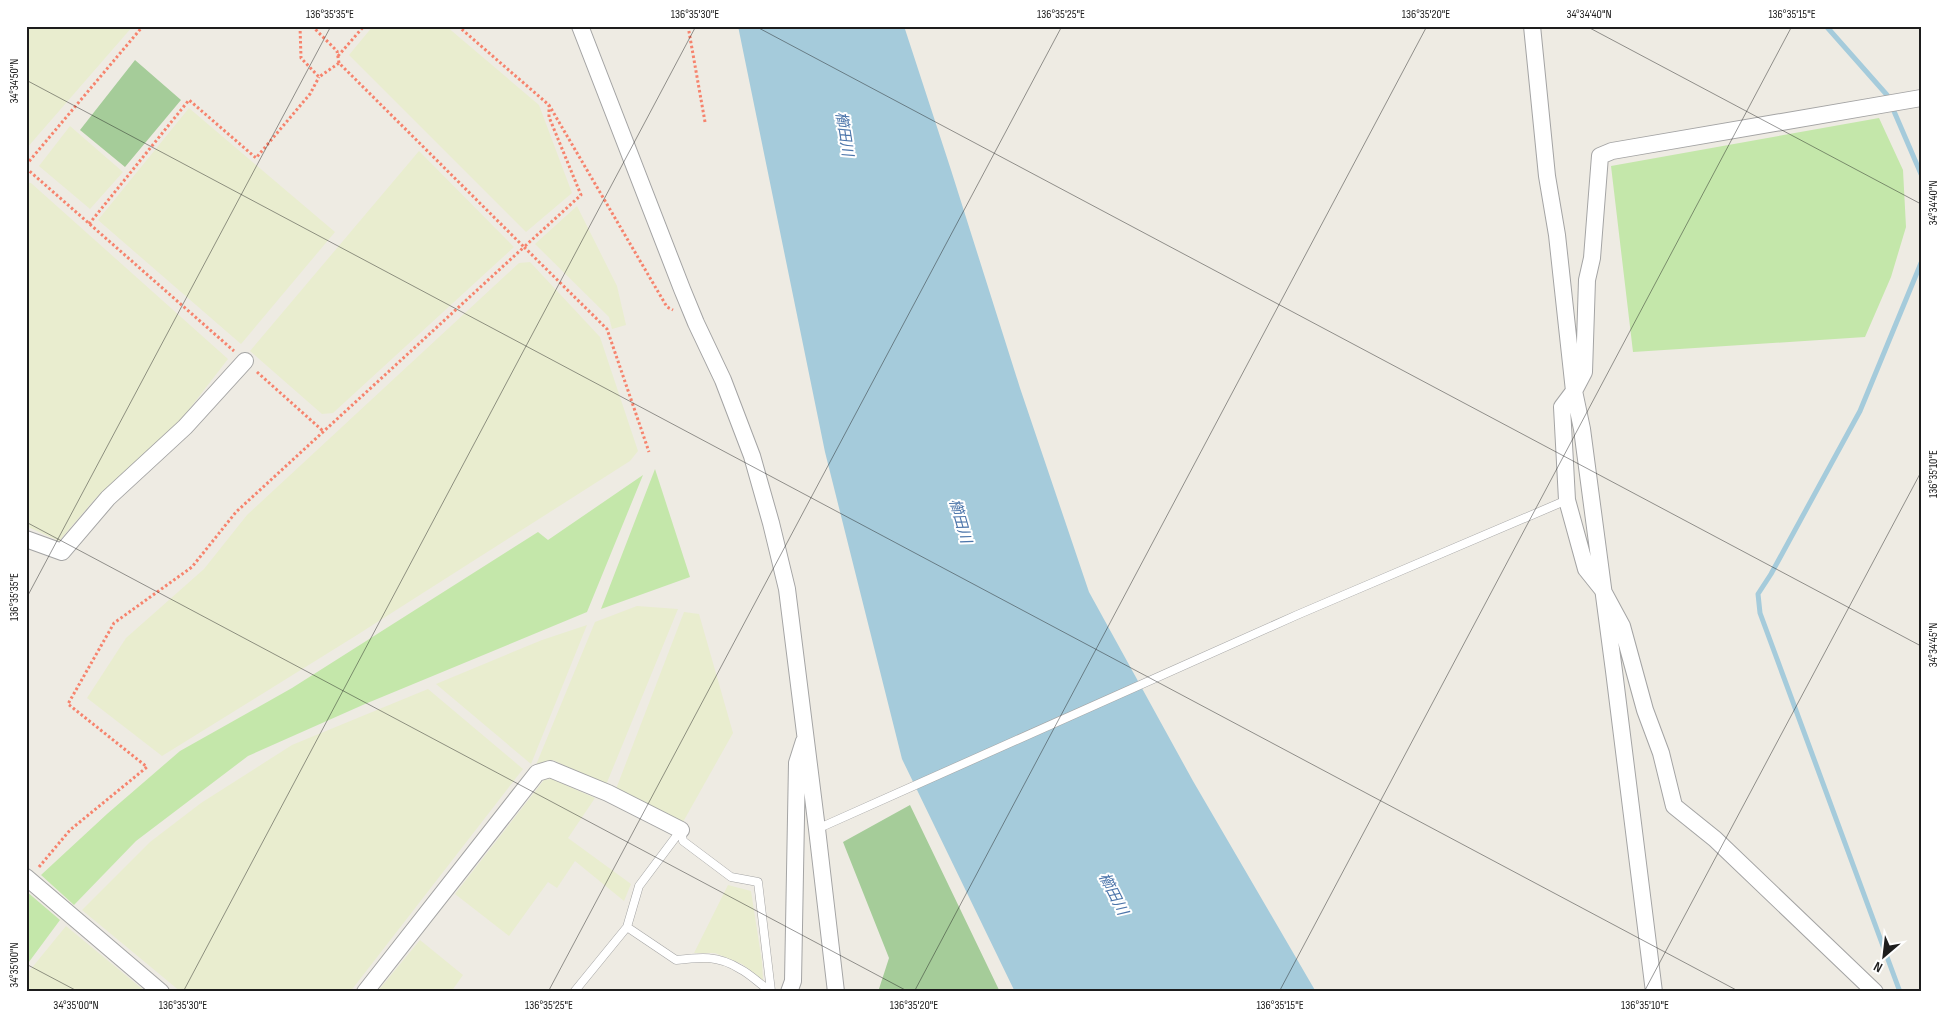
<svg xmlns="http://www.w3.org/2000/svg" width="1947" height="1018" font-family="'Sofia Sans Condensed','Noto Sans JP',sans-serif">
<rect width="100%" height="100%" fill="#eeebe3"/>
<!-- farmland -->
<path fill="#e9edcf" d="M26 26H133L26 149Z
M373 26H446L539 105 572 193 526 232 349 55Z
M189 108 335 232 241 344 98 220Z
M70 126 123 172 90 209 39 166Z
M419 151 514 247 333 413 322 414 250 351Z
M26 183H31L228 359 177 425 95 499 59 541 26 526Z
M577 206 617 286 626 325 612 329 609 317 535 244Z
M530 262 600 337 638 451 630 461 357 635 162 756 87 698 126 638 204 569 247 515 519 263Z
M637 606 678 609 606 785 553 760 536 765 595 622Z
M684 612 699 614 733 733 683 822 616 789Z
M587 625 531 764 436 684 542 640Z
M428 689 523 769 350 992H181L82 910 150 842 201 803 292 745Z
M552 779 595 798 568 838 631 884 624 901 575 861 557 888 548 882 509 936 455 894 544 780Z
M728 885 751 891 762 962 763 980 742 964 715 953H694Z
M66 926 146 992H26V975Z
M420 940 463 975 451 992H377Z"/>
<!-- grass -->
<path fill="#c4e7aa" d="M1879 118 1903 170 1906 227 1891 277 1865 337 1633 352 1611 166Z
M655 469 690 577 601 609Z
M643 475 587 612 365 704 248 756 136 841 74 905 41 875 107 814 180 751 292 688 538 532 548 540Z
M26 891 60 920 26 966Z"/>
<!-- forest -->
<path fill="#a5cc99" d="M135 60 181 100 125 167 80 130Z
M910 805 1000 992H878L889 958 843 842Z"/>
<!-- water -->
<path fill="#a5cbdb" d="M738 26H904L951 170 1020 388 1089 592 1193 781 1316 992H1015L902 759 825 452Z"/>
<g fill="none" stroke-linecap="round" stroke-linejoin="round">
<!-- stream -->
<path stroke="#a5cbdb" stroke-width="5" d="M1826 26 1887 95 1921 174
M1900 992 1760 613 1758 594 1771 574 1860 411 1921 263"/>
<defs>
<path id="service" d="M817 829 1297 615 1567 500
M681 830 683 841 731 877 758 882 771 991
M627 927 639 886 681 830
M574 992 627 927 676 960C700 957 718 955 740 969 752 975 760 985 772 992"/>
<path id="minor" d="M580 26 682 289 696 323 723 380 752 456 771 523 787 589 817 829 836 992
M1532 26 1547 176 1557 235 1574 391 1582 429 1614 671 1654 992
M26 539 62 552 108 498 185 427 245 361
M26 877 161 992
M365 992 537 773 550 769 608 793 681 830
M789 992 793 981 797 763 804 741
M1875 992 1715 839 1674 806 1661 753 1645 710 1622 626 1602 589 1586 569 1567 500 1562 407 1574 391 1584 372 1587 280 1592 258 1600 156 1612 151 1921 98"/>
</defs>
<!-- service casing -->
<use href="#service" stroke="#a4a4a4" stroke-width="9"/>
<!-- minor casing -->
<use href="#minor" stroke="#a4a4a4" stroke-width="18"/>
<!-- path -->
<path stroke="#f6836d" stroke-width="3" stroke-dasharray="2.5 2.5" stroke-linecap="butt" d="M300 26 301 58 319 77 339 63 524 247 581 195 549 117V105
M312 26 337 51 339 63
M458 26 549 105 667 307 673 310
M688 26 705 122
M338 56 364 26
M26 165 143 26
M26 168 234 351
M89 224 189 100 256 158 310 94 319 77
M257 372 323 431
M39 867 70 830 147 767 68 704 114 623 192 567 236 512 524 247 607 329 649 452"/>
<!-- service -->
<use href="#service" stroke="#fff" stroke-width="8"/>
<!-- minor -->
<use href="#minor" stroke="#fff" stroke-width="16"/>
</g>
<!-- ticks -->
<path fill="none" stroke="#1d1d1d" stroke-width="1" stroke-opacity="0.45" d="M755 26 1921 646M1586 26 1921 204M26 80 1740 992M26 522 909 992M26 599 331 26M26 964 79 992M183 992 696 26M548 992 1062 26M914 992 1427 26M1279 992 1792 26M1644 992 1921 472"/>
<g text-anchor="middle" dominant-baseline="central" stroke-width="4" stroke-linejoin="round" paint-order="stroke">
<!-- water labels -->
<g font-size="15" font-style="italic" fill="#4c75aa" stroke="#fff">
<text transform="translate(844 134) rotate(81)">櫛田川</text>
<text transform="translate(960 521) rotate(74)">櫛田川</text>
<text transform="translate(1113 894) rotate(63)">櫛田川</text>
</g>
</g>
<!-- border -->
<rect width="1947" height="1018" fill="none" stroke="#ffffff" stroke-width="55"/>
<!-- north arrow -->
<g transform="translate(1884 956) rotate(208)" stroke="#ffffff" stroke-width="4" paint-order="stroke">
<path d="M0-4L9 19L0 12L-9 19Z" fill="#1d1d1d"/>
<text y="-8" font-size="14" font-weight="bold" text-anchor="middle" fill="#1d1d1d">N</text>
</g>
<rect x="28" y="28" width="1892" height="962" fill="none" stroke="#1d1d1d" stroke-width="2"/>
<g font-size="12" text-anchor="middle" fill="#1d1d1d">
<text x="330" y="18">136°35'35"E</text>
<text x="695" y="18">136°35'30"E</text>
<text x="1061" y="18">136°35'25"E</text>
<text x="1426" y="18">136°35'20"E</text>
<text x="1589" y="18">34°34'40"N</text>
<text x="1792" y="18">136°35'15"E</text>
<text transform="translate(14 81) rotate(-90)" y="4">34°34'50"N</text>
<text transform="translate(1933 203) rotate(-90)" y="4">34°34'40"N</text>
<text transform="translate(1933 474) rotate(-90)" y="4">136°35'10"E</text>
<text transform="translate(14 597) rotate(-90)" y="4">136°35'35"E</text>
<text transform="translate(1933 645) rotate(-90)" y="4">34°34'45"N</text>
<text transform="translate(14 965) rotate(-90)" y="4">34°35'00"N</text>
<text x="76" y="1009">34°35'00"N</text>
<text x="183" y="1009">136°35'30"E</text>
<text x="549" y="1009">136°35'25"E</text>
<text x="914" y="1009">136°35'20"E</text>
<text x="1280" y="1009">136°35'15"E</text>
<text x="1645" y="1009">136°35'10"E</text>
</g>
</svg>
